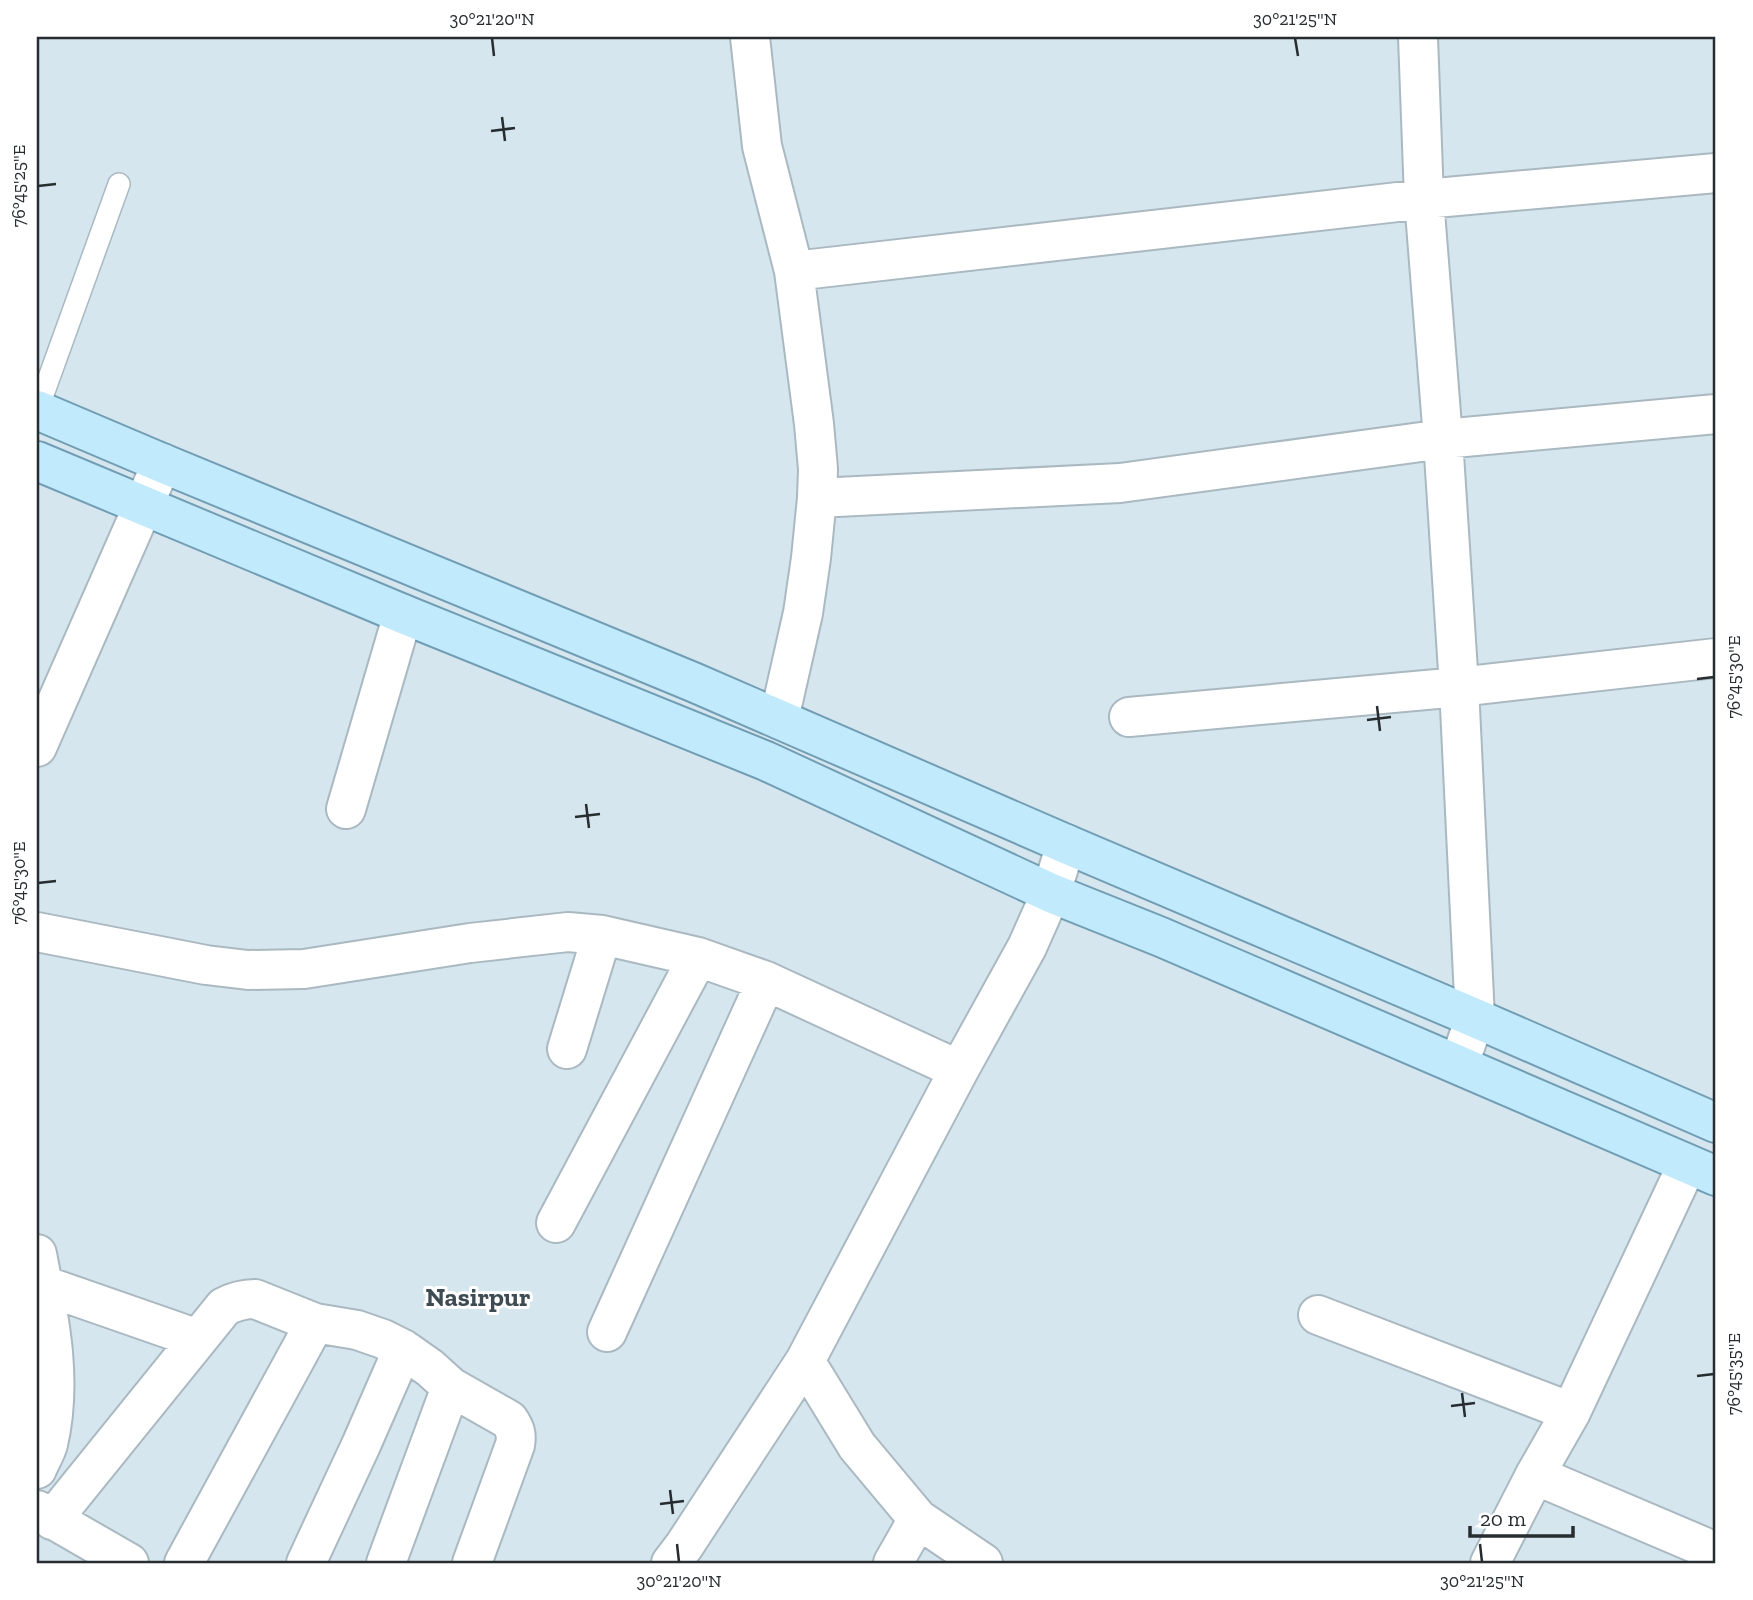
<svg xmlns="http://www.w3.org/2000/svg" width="1753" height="1600" font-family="'Zilla Slab',serif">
<rect width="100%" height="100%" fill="#d6e6ee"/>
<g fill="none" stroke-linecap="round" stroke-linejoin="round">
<defs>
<path id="service" d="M37 411 119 184"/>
<path id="minor" d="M750 37 762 146 794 271 814 424 818 469 817 498 811 558 803 613 779 719
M1418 37 1424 199 1443 439 1459 687 1475 1018 1459 1064
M794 271 1424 199 1716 173
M817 498 1120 483 1443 439 1716 414
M1129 717 1459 687 1716 658
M37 747 162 463
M346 809 403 614
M37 932 206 965 248 970 304 969 470 943 568 932 602 935 698 957 766 981 959 1070
M567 1049 602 935
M556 1223 698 957
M37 1254C49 1316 63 1381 48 1444 46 1452 40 1461 37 1469
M43 1285 198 1339
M1318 1315 1571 1412
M607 1332 766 981
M805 1361 857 1446 918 1519 983 1563
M1535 1475 1716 1552
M37 1510 129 1563
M52 1520 224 1307C235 1301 243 1299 255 1299L315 1323 357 1330 383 1339 403 1349 430 1368 451 1387 509 1420C515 1429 517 1434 515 1445L472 1563
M184 1563 315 1323
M306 1563 361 1445 403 1349
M386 1563 451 1387
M671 1563 684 1546 805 1361 959 1070 1027 947 1051 893 1066 844
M893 1563 918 1519
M1490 1563 1535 1475 1571 1412 1687 1165"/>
<path id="primary" d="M37 410 162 463 693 682 1066 844 1475 1018 1716 1123
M37 461 403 614 766 761 1051 893 1161 937 1716 1176"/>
</defs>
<!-- service casing -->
<use href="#service" stroke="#aab9c1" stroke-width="24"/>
<!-- minor casing -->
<use href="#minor" stroke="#aab9c1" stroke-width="42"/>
<!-- primary casing -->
<use href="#primary" stroke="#719eb4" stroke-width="42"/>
<!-- service -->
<use href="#service" stroke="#fff" stroke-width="21"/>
<!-- minor -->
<use href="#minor" stroke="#fff" stroke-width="38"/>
<!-- primary -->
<use href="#primary" stroke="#c2eafd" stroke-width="38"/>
</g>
<!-- ticks -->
<path fill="none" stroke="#262c2f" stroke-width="2.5" d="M492 38 494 56M1295 38 1298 56M502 117 505 141M491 131 515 128M38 186 56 184M1697 679 1714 677M1377 706 1380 731M1367 720 1391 717M586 804 589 828M575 817 600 814M38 883 56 881M1697 1376 1714 1374M1462 1393 1465 1417M1451 1406 1475 1403M670 1490 673 1514M660 1504 684 1501M677 1544 679 1562M1480 1544 1482 1562"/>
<g text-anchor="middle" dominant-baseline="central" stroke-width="6" stroke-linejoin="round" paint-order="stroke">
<!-- quarter labels -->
<g font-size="26" font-weight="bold" fill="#3e4b52" stroke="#fff">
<text x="478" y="1297">Nasirpur</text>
</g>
</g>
<!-- border -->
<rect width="1753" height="1600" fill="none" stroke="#ffffff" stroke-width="77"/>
<!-- scale -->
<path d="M1470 1526v10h103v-10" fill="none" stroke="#262c2f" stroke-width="3.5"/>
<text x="1480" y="1526" font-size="21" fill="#262c2f" stroke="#ffffff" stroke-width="5" paint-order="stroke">20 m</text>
<rect x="38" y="38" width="1676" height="1524" fill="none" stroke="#262c2f" stroke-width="2.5"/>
<g font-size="18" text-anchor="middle" fill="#262c2f">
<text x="492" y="25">30°21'20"N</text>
<text x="1295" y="25">30°21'25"N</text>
<text transform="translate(19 186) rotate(-90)" y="6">76°45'25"E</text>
<text transform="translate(1734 677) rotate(-90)" y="6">76°45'30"E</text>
<text transform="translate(19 883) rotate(-90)" y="6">76°45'30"E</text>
<text transform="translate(1734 1374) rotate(-90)" y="6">76°45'35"E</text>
<text x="679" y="1587">30°21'20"N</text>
<text x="1482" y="1587">30°21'25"N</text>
</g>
</svg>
